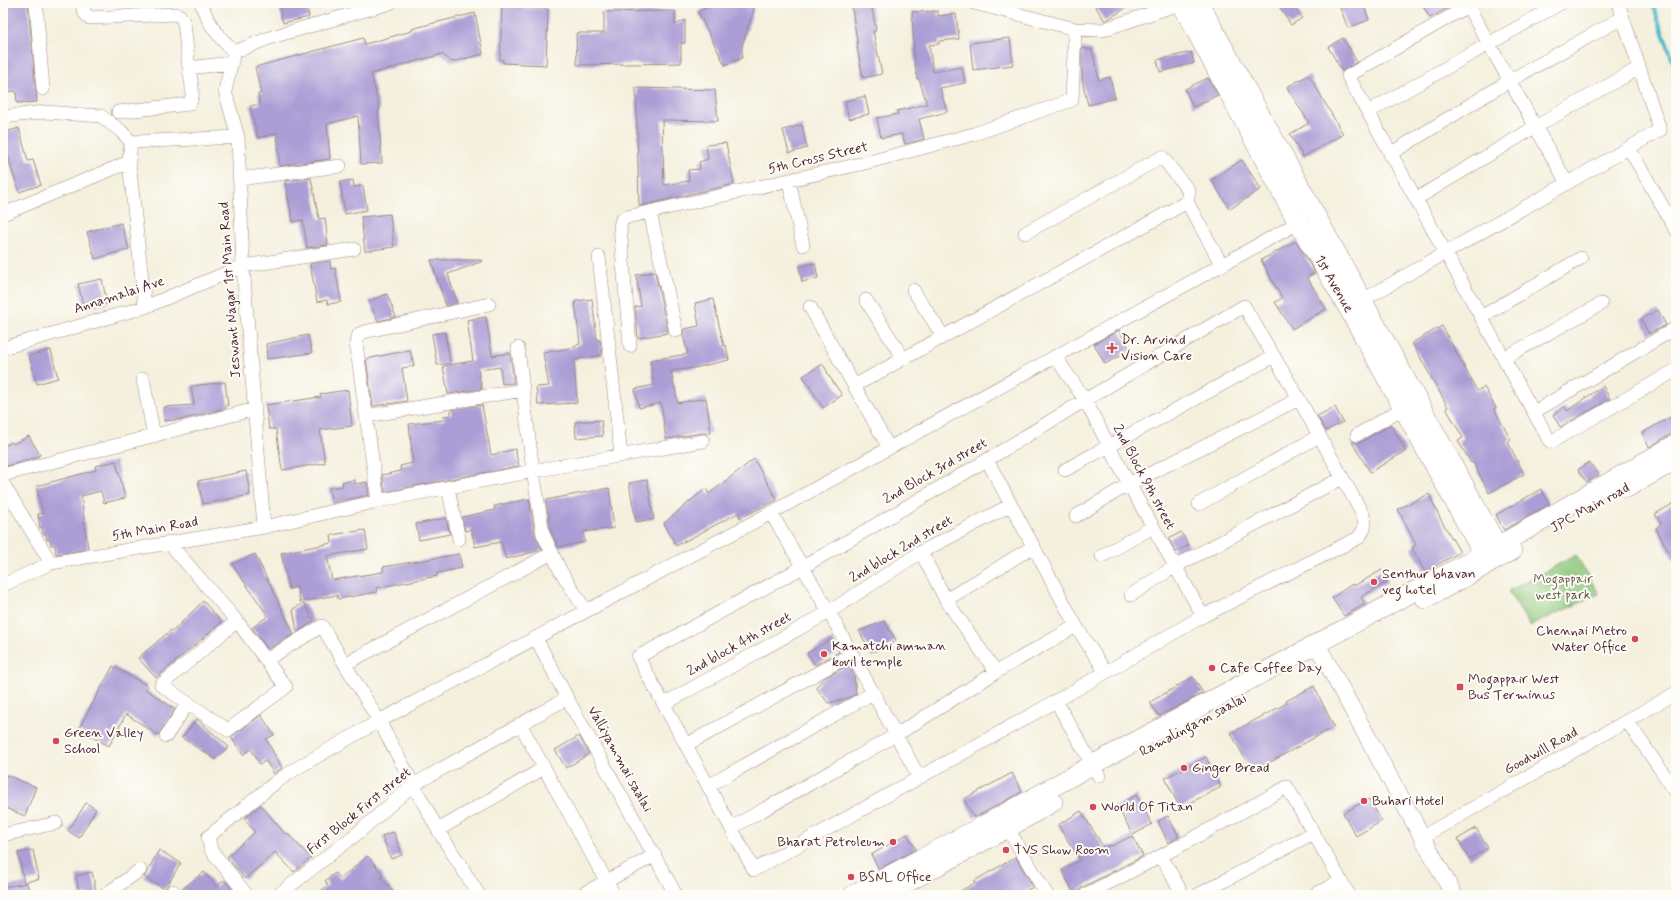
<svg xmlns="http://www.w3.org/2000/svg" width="1679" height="898" font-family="Mynerve,sans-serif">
<rect width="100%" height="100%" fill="#fdfcf7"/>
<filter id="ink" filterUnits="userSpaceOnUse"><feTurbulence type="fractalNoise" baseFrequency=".025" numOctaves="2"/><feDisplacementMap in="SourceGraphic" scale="8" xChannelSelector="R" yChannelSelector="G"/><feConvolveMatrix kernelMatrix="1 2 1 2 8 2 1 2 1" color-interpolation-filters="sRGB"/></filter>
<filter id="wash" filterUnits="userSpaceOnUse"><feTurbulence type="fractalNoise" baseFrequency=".012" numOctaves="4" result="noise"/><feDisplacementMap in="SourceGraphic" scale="16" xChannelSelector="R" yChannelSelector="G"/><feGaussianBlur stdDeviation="0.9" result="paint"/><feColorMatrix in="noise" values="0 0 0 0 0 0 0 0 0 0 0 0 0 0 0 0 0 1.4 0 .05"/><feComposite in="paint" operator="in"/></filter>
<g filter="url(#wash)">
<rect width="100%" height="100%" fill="#f4f0dd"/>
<!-- green -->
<path fill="#8ec77b" stroke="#6c7353" d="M1576 555 1599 594 1530 626 1508 591Z"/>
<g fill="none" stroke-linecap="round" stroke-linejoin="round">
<!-- stream -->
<path stroke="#4cb8c8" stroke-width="4" d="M1652 3 1676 69"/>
</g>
<g id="blocks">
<!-- building -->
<path fill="#ab9ed6" d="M3 3H28L37 102 17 103 16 91 3 92Z
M278 3H306L309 17 283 23Z
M748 3 754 9 742 46V58L725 65 698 12 711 5Z
M851 3H871L876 31H873L882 74 863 78 857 47H858Z
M1093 3H1134L1105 21Z
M1288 3H1292L1302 18 1291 25 1280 8Z
M1338 3H1363L1369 20 1348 28Z
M1421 3H1457L1430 18Z
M502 7 548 9 546 65 503 63V60H500Z
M675 11V25L685 20V43H681V63L577 65 576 33H604V12Z
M938 11V16L956 14 959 39 939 41V44L929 45 933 72 962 67 965 83 940 88 947 112 919 119 924 139 905 144 902 134 881 138 877 118 898 114 897 111 927 104 919 79H917L913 49H914L912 12Z
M475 13 483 54 452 62 442 54 371 74 380 110 378 111 382 163 361 164 358 116 327 124 330 159 280 166 277 133 258 138 250 106 260 104 258 94 261 93 255 67 363 38 365 44 412 31V29L434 23Z
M1010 38 1013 65 973 70 970 43Z
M1343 38 1357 62 1342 71 1328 47Z
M1082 48 1092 50 1099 80 1110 77 1115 98 1088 105 1082 80Z
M1191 52 1194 63 1160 72 1157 60Z
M1309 75 1343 134 1303 157 1290 134 1309 123 1287 87Z
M1208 78 1218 95 1193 107 1185 89Z
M636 88 715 90 718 121 662 120 664 185 689 181 688 170 700 169 699 162 708 159 706 145 726 143 734 184 639 206Z
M865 96 869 114 849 119 845 101Z
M802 125 807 148 789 153 783 130Z
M19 128 28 161 33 160 41 185 19 192 11 167 3 133Z
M1242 160 1261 189 1230 209 1211 180Z
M311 178 319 219 325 218 328 245 307 248 303 220 293 222 285 181Z
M353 180 354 187 363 186 367 210 345 214 340 182Z
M390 214 394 247 365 251 361 217Z
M121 223 129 249 95 259 87 232Z
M1296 241 1315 273 1307 277 1326 309 1292 329 1275 302 1282 298 1261 260Z
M431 260H482L483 261 448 274 457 303 446 306Z
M330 261 331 269 335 268 341 302 328 304 327 300 317 302 310 264Z
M815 263 818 278 802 282 799 267Z
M655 272 668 333 638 338 635 307 641 306 636 275Z
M102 279 107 304 84 309 78 284Z
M387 294 396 317 378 321 369 301Z
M592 299 597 340H600L602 355 574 360 577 403 538 405 536 387 549 386 543 353 576 347 575 345 580 344 575 301Z
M713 299 724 346 726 345 729 360 694 368 671 371 678 403 706 398 711 433H702L666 439 661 403 639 408 635 389 654 385 650 360 688 354 683 335 684 329 699 326 695 303Z
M1658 310 1666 325 1649 334 1641 319Z
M486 317 492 356 510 353 514 383 502 384 500 367 478 370 482 389 448 394 443 366 473 361 467 320Z
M1442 326 1477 391 1484 387 1496 408 1494 409 1511 440 1508 442 1524 474 1489 493 1473 462 1471 463 1458 441 1463 438 1446 408 1448 407 1412 343Z
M1119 330 1130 350 1105 364 1094 344Z
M445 332 450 363 437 365 432 334Z
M308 335 312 353 267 359 266 344Z
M51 350 58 378 37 384 29 356Z
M410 350 414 366 402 368 407 401 373 406 366 359Z
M823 364 828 373H827L842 395 823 408 803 376Z
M225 382 228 405H226V408L184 419 164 421V407L194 405 191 386Z
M1603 386 1610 399 1560 427 1553 415 1565 407 1567 411Z
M348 390 352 426 320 430 325 463 282 470 276 429H269L266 405 321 397 320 394Z
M482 405 491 455 515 449 519 466 385 492 382 475 401 471 400 466 413 463 409 424 444 420V416L451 415V410Z
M1335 407 1343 422 1326 431 1317 416Z
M1676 414V433L1671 434 1649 447 1642 433Z
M601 420 603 436 576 438 575 422Z
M1391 425 1406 451 1370 472 1352 442H1361Z
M29 436 40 455 35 458 6 466 3 460V446L12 442 13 444Z
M754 459 777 500 740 518 738 513 676 546 664 523 706 488 709 494Z
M116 461 125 498 104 503 101 491 81 496 88 549 56 554 55 545H51L50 540H47L46 534H43L42 527 40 528 38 514 43 513 36 486 96 470 95 466Z
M1589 462 1599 475 1587 482 1578 470Z
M246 471 250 495 203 504 198 481Z
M355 480V484L367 482 369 495 332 503 329 488 343 486 342 482Z
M647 480 654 519 636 522 629 483Z
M609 488 614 528 583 532 585 542 558 547 551 532 546 500Z
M1541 489 1549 504 1504 530 1496 515Z
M1429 494 1441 520 1460 552 1425 572 1412 548 1416 545 1398 509Z
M529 499 535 535 542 550 506 559 501 542 475 547 471 529 465 531 462 517 495 510 494 506Z
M1676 502V565L1656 528 1661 523 1655 514Z
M446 518 450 534 419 540 416 524Z
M365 530 368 549 327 556 332 580 383 572V567L459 554 462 568 437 573V576L376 588 377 592 338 599 337 595 300 602 297 587 289 589 281 553 332 543 331 535Z
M1181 532 1189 545 1176 552 1169 539Z
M255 554 294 634 268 649 252 628 268 616 232 564Z
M1382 570 1387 582 1361 597 1365 604 1344 616 1332 598 1352 584 1354 586Z
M203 601 222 622 156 678 138 658 171 630 173 631Z
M304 603 314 621 297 632 293 609Z
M884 621 896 640 888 647 871 652 859 631Z
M832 639 839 652 815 665 807 653Z
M849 665 854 675 856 694 845 699 828 703 816 687 824 678Z
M113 666 148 686 145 689 175 709 158 735 126 714 109 746 78 730Z
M1193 677 1203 693 1159 716 1150 702Z
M1314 686 1334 727 1252 772 1231 733 1287 703 1286 701Z
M261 715 274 735 266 739 282 768 274 774 266 761 260 764 251 749 243 755 231 737Z
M197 719 229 747 215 759 182 738Z
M579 736 589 754 566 768 555 750Z
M1206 757 1221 787 1180 808 1165 778Z
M1012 773 1022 792 974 818 964 799Z
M6 775 36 787 25 816 3 807V783Z
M1136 795 1152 824 1133 835 1117 806Z
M1369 799 1382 821 1356 836 1343 813Z
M86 803 96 809 79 838 68 831Z
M261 805 285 834 287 833 311 858 294 872 275 852 245 879 227 857 255 832 244 819Z
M1081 811 1104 848 1111 845 1112 846 1132 836 1143 856 1081 888 1077 895H1075L1062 870 1080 860 1058 825Z
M1168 816 1179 837 1168 843 1158 821Z
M1476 828 1488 848 1469 859 1458 839Z
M394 832 402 855 391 859 382 836Z
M907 834 916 849 879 869 871 855Z
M33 850 39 879 24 882 18 853Z
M159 850 181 863 165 889 144 877Z
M368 856 383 875 381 877 396 895H316L328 885 325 881 335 873 340 879Z
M1016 857 1033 887 1018 895H953L975 883 974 881Z
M92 872 97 895H80L76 876Z
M204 872 216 887 224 880 232 890 226 895H184L182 889Z
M27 883 30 895H3V887Z"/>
</g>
</g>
<g filter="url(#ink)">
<use href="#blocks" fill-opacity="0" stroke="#9f8884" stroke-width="1"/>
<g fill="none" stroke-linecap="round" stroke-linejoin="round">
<defs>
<path id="minor" d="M36 3 43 89
M82 3 84 12 89 18 175 14 180 16 184 23 189 68 231 63
M201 3C208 24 219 37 234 52
M974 3 1075 29 1102 30 1182 3
M1466 3 1567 183
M1473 3 1348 76 1549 440 1551 442 1676 370
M234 52 225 91 238 137 243 266 264 527
M234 52 272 37 390 3
M118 112 189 104C196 95 190 78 189 68
M1368 112 1561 3
M3 117 45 112 101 116 121 131 131 142
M1629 148 1676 230
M1390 154 1509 81 1622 18
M129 162 145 307
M239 179 340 166
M789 181 803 245
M1416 199 1535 127 1639 68
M650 212 676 331
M3 214 129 162 131 142 238 137
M1025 233 1162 157 1189 191 1187 202 1222 265
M599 257 621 455
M913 290 943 336
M866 300 903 358
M1356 304 1660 130 1618 3
M1244 306 1299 399 1363 515C1366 525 1365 530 1358 538L1203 616 1056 701 754 870 638 657 803 567 987 460 1085 400Z
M810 307 889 448
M1481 317 1581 258
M630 346 620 226 622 220 627 217 869 162 974 134 1072 100 1075 29
M3 348 145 307 243 266 354 249
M518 348 523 390
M1055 356 1085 400 1129 484 1203 616
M1504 358 1601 304
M143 379 154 436
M854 386 1187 202
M1534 412 1676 328
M366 416 523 390 533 471 543 534 560 570 586 611
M1357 435 1403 408
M987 460 1076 626 1105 671
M1065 470 1274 356
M3 475 255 409
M3 484 51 563
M448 488 459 539
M378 501 356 343 359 334 364 332 489 304
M1199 504 1319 436
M771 513 829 612 919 777
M1076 516 1129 484 1299 399
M168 542 237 621 286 687 228 730 161 685 237 621
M921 552 946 600 996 672
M1102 556 1153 527
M3 585 51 563 264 527 378 501 533 471 703 441
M1131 595 1174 567 1342 478
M946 600 1034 546
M536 638 567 698 676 895
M266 660 322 626 379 721 438 830 479 895
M345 664 552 553
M1056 701 1099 776
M664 704 829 612 921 552 1011 505
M1627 721 1676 792
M520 724 614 895
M166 736 188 703
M686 745 852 654
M708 786 873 693
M1004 822 1047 895
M731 828 896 735 996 672 1076 626
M438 830 544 768
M3 835 56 823
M1422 837 1676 693
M1161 856 1183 895
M173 891 176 895
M105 895 140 870
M247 895 211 850 208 837 276 782 297 768 379 721 771 513 1298 223 1303 217
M278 895 359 832 413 785 567 698
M581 895 655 855
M1085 895 1161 856 1287 787 1349 895
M1198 895 1313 833
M1314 895 1341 881"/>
<path id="tertiary" d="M1316 643 1454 895"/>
<path id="secondary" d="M1181 3 1298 223 1348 308 1488 563
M1199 3 1503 556
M1627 488 1676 460
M1425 599 1512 551
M853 895 1001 816 1092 765 1498 546 1676 444
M884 895 1008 828 1053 802"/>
</defs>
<!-- minor casing -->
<use href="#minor" stroke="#9f8884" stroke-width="14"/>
<!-- tertiary casing -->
<use href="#tertiary" stroke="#9f8884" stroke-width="18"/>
<!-- secondary casing -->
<use href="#secondary" stroke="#9f8884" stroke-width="20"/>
<!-- minor -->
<use href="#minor" stroke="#fff" stroke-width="13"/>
<!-- tertiary -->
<use href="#tertiary" stroke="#fff" stroke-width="17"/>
<!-- secondary -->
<use href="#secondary" stroke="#fff" stroke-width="19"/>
</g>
</g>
<!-- markers -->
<g fill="#d1495b" stroke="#fdfcf7" stroke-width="1.5">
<path d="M1110 342h4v4h4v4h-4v4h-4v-4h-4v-4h4z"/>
<circle cx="1374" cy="582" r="4"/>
<circle cx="1635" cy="639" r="4"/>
<circle cx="824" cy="654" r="4"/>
<circle cx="1212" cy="668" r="4"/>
<rect x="1456" y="683" width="8" height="8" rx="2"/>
<circle cx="56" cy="741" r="4"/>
<circle cx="1184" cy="768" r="4"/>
<circle cx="1364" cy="801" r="4"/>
<circle cx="1093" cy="807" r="4"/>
<circle cx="893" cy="842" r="4"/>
<circle cx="1006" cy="850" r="4"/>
<circle cx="851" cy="877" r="4"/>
</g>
<g text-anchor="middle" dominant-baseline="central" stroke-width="4" stroke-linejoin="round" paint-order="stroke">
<!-- street labels -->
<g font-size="14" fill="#4a1f2b" stroke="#fdfcf7">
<text transform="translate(818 158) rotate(-13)">5th Cross Street</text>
<text transform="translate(1334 284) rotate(60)">1st Avenue</text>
<text transform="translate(230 290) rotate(-94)">Jeswant Nagar 1st Main Road</text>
<text transform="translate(119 295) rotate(-18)">Annamalai Ave</text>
<text transform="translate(935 471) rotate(-30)">2nd Block 3rd street</text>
<text transform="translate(1144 477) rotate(62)">2nd Block 9th street</text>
<text transform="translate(1590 508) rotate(-29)">JPC Main road</text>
<text transform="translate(155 529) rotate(-10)">5th Main Road</text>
<text transform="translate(901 549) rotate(-31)">2nd block 2nd street</text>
<text transform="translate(739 644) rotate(-29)">2nd block 4th street</text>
<text transform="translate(1193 725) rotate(-28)">Ramalingam saalai</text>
<text transform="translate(1541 751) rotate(-29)">Goodwill Road</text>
<text transform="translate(620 759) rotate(61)">Valliyammai saalai</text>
<text transform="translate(359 811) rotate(-39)">First Block First street</text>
</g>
<!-- poi labels -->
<g font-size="14" fill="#4a1f2b" stroke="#fdfcf7" text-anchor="start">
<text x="1121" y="340">Dr. Arvind<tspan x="1121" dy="16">Vision Care</tspan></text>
<text x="1382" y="574">Senthur bhavan<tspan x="1382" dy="16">veg hotel</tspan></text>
<text x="1627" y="631" text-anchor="end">Chennai Metro<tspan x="1627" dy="16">Water Office</tspan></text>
<text x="832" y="646">Kamatchi amman<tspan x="832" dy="16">kovil temple</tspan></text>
<text x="1220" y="668">Cafe Coffee Day</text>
<text x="1468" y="679">Mogappair West<tspan x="1468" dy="16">Bus Terminus</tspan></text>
<text x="64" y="733">Green Valley<tspan x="64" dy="16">School</tspan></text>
<text x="1192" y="768">Ginger Bread</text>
<text x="1372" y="801">Buhari Hotel</text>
<text x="1101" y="807">World Of Titan</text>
<text x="885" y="842" text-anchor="end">Bharat Petroleum</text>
<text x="1014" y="850">TVS Show Room</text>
<text x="859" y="877">BSNL Office</text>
</g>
<!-- park labels -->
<g font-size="14" fill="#625a47" stroke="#fdfcf7">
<text x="1563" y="579">Mogappair<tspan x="1563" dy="16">west park</tspan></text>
</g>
</g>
<!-- margin -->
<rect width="1679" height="898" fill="none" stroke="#fdfcf7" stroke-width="16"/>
</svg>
